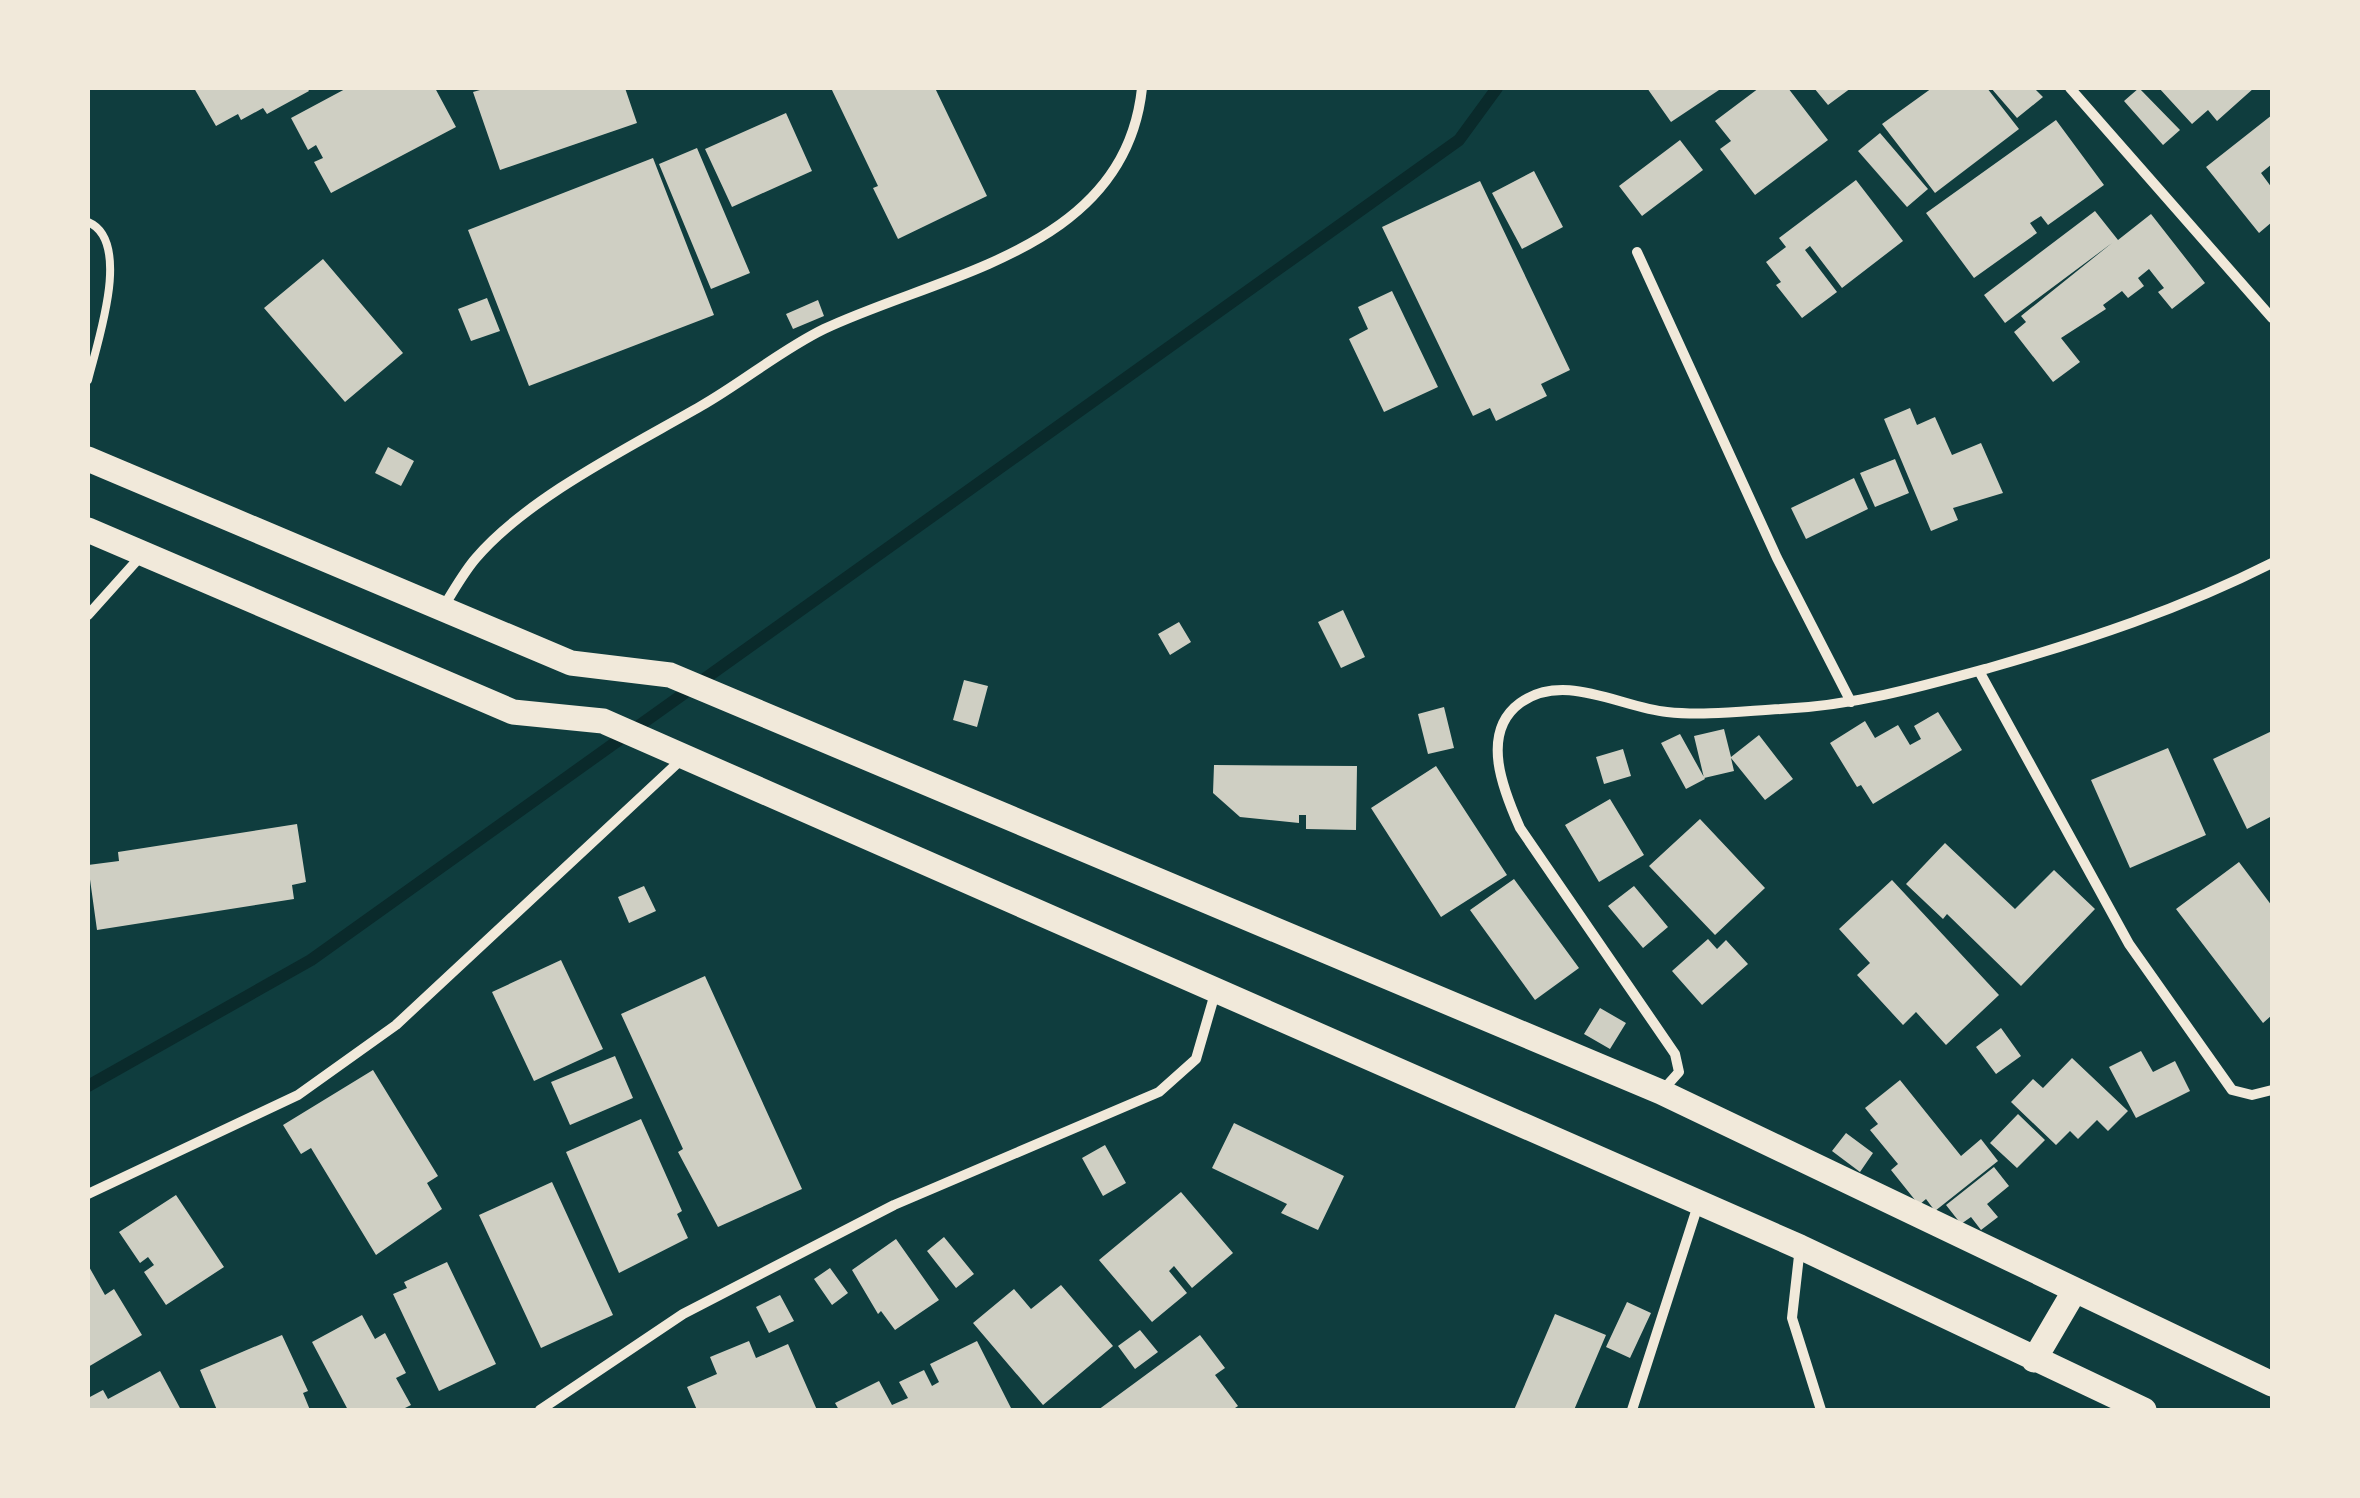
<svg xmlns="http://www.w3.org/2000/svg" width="2360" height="1498" font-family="'Public Sans',sans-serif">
<rect width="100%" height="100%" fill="#0f3d3e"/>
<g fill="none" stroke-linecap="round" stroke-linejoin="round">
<!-- stream -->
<path stroke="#0a2a2b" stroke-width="12" d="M88 1086 311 960 1459 140 1497 88"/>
</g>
<!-- building -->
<path fill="#cfcfc3" d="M194 88H307L309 91 267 114 263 108 241 120 238 114 216 126Z
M347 88H435L456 127 331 193 314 162 323 158 316 145 308 150 291 118Z
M487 88H625L637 123 500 170 473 92Z
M831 88H935L987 196 898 239 873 188 878 186Z
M1647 88H1722L1671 122Z
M1759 88H1788L1828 140 1755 195 1720 149 1731 141 1715 121Z
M1814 88H1851L1828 105Z
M1932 88H1987L2019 129 1935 193 1882 124Z
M1991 88H2034L2043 97 2017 118Z
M2139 88 2180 130 2163 145 2124 101Z
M2159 88H2254L2217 121 2208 110 2192 124Z
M786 113 812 171 732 207 705 149Z
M2272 115V164L2261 173 2272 188V222L2259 233 2206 167Z
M2056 120 2104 185 2048 225 2041 216 2030 223 2037 233 1974 278 1926 213Z
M1880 133 1928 189 1907 207 1858 151Z
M1680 140 1703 170 1642 216 1619 186Z
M697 148 750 273 711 289 659 164Z
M653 158 714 315 529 386 468 230Z
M1534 171 1563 227 1522 249 1492 193Z
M1856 180 1903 241 1842 288 1810 246 1805 250 1837 292 1802 318 1776 285 1781 282 1766 262 1786 247 1779 238Z
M1480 181 1570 370 1541 384 1547 396 1496 421 1490 408 1473 416 1382 227Z
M2095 211 2118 240 2151 214 2205 283 2172 309 2158 292 2164 288 2149 269 2138 278 2144 286 2128 298 2122 291 2103 305 2106 309 2061 338 2080 362 2053 382 2014 332 2026 322 2021 316 2112 243 2005 323 1984 295Z
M323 259 403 353 345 402 264 308Z
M1392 291 1438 387 1384 412 1349 339 1368 329 1358 307Z
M487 298 500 331 471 341 458 309Z
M818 300 824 316 793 329 786 314Z
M1910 408 1917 425 1935 417 1952 455 1981 443 2003 493 1953 508 1958 520 1931 531 1884 419Z
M388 447 414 461 401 486 375 473Z
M1895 459 1909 493 1875 507 1860 473Z
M1854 478 1868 509 1806 539 1791 508Z
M1343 610 1365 657 1341 668 1318 622Z
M1179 622 1191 642 1170 655 1158 634Z
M964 680 988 686 977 727 953 720Z
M1444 707 1454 748 1428 754 1418 714Z
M1938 712 1962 750 1873 804 1861 785 1857 787 1830 743 1865 721 1875 738 1898 725 1910 745 1921 739 1914 726Z
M1724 729 1731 757 1759 735 1793 779 1765 800 1731 758 1734 771 1704 778 1694 736Z
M2272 731V816L2247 829 2213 759Z
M1680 734 1705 779 1686 789 1661 743Z
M2168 748 2206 835 2130 868 2091 780Z
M1623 749 1631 776 1604 784 1596 757Z
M1214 765 1357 766 1356 830 1306 829V815H1299V823L1240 817 1213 793Z
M1436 766 1507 875 1441 917 1371 808Z
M1610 799 1644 855 1599 882 1565 825Z
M1700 819 1765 888 1715 935 1649 866Z
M297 824 306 882 292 885 294 899 97 930 88 865 119 861 118 852Z
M1945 843 2015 909 2054 870 2095 909 2021 986 1947 914 1943 919 1906 884Z
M2239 862 2272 906V1015L2263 1023 2176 909Z
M1514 879 1579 968 1535 1000 1470 910Z
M1892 880 1999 995 1946 1045 1916 1012 1903 1025 1857 975 1870 963 1839 929Z
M644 886 656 911 629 923 618 897Z
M1634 886 1668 927 1643 948 1608 906Z
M1708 939 1717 949 1726 940 1748 964 1702 1005 1672 971Z
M561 960 603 1049 534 1081 492 992Z
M705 976 802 1189 718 1227 678 1152 683 1149 621 1014Z
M1600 1008 1626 1023 1610 1049 1584 1034Z
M2001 1028 2021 1056 1996 1074 1976 1047Z
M2141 1051 2153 1072 2175 1061 2190 1091 2136 1118 2109 1067Z
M615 1056 633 1098 570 1125 551 1082Z
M2072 1058 2128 1111 2108 1131 2097 1120 2078 1139 2070 1131 2056 1145 2011 1102 2033 1079 2043 1088Z
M373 1070 438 1176 427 1183 442 1209 376 1255 311 1148 301 1154 283 1125Z
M1900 1080 1961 1156 1981 1139 1998 1161 1935 1211 1926 1199 1919 1205 1891 1170 1898 1164 1870 1130 1878 1124 1865 1108Z
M2018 1114 2045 1140 2017 1168 1990 1143Z
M641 1119 682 1211 677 1214 688 1238 619 1273 566 1152Z
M1234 1123 1344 1176 1318 1230 1281 1213 1287 1204 1212 1168Z
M1846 1133 1873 1153 1860 1172 1832 1151Z
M1105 1145 1126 1183 1103 1196 1082 1158Z
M1994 1167 2009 1186 1987 1204 1998 1217 1981 1230 1971 1217 1961 1224 1946 1205Z
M552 1182 613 1315 541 1348 479 1215Z
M1181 1192 1233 1253 1192 1288 1174 1266 1169 1271 1187 1293 1152 1322 1099 1260Z
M176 1195 224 1267 166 1305 144 1272 154 1265 148 1257 140 1263 119 1232Z
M944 1237 974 1274 956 1288 927 1251Z
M896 1239 939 1300 895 1330 881 1311 878 1314 852 1270Z
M447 1262 496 1364 439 1391 393 1294 407 1288 404 1282Z
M88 1265 105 1295 114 1289 142 1335 88 1367Z
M830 1268 848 1293 832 1305 814 1279Z
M1061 1285 1113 1346 1043 1405 973 1323 1014 1289 1031 1309Z
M780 1295 794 1321 769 1333 756 1307Z
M1627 1302 1651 1313 1630 1358 1606 1347Z
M1555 1314 1606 1335 1574 1410H1514Z
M362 1315 375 1339 385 1333 406 1373 396 1378 411 1405 401 1410H348L312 1342Z
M1140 1330 1158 1352 1135 1369 1118 1346Z
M282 1335 308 1391 303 1393 310 1410H217L200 1370Z
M1200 1335 1225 1368 1215 1375 1238 1406 1232 1410H1098Z
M749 1341 756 1358 788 1344 817 1410H697L687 1387 717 1374 710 1357Z
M977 1341 1012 1410H839L835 1403 879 1381 892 1405 908 1398 899 1382 924 1370 932 1386 939 1382 930 1364Z
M160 1371 181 1410H88V1398L103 1390 108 1399Z"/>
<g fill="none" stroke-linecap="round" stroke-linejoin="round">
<!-- service -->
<path stroke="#f1e9da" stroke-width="8" d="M88 222C133 241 97 343 88 380"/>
<!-- minor -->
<path stroke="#f1e9da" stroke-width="10" d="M2070 88 2272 318
M1637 252 1777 558 1851 702
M442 609C453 592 463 573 476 558 528 497 632 446 701 406 743 382 781 350 824 329 943 273 1125 250 1142 88
M88 615 140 557
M1979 671 2129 944 2232 1090 2252 1095 2272 1090
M1662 1091 1679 1072 1675 1054 1520 828C1504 792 1479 733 1520 703 1564 671 1622 708 1667 712 1704 716 1744 711 1781 709 1852 706 1920 687 1989 668 2087 640 2181 609 2272 563
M88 1194 298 1095 396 1025 683 758
M1800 1247 1792 1318 1821 1410
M540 1410 683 1314 894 1205 1159 1092 1196 1059 1216 990
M1632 1410 1699 1202"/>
<!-- primary -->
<path stroke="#f1e9da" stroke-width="25" d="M88 459 571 663 670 675 1661 1092 2272 1384
M88 530 513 712 603 721 1800 1247 2144 1410
M2034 1360 2075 1290"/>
</g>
<!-- border -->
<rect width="2360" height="1498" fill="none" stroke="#f1e9da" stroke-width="180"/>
</svg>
